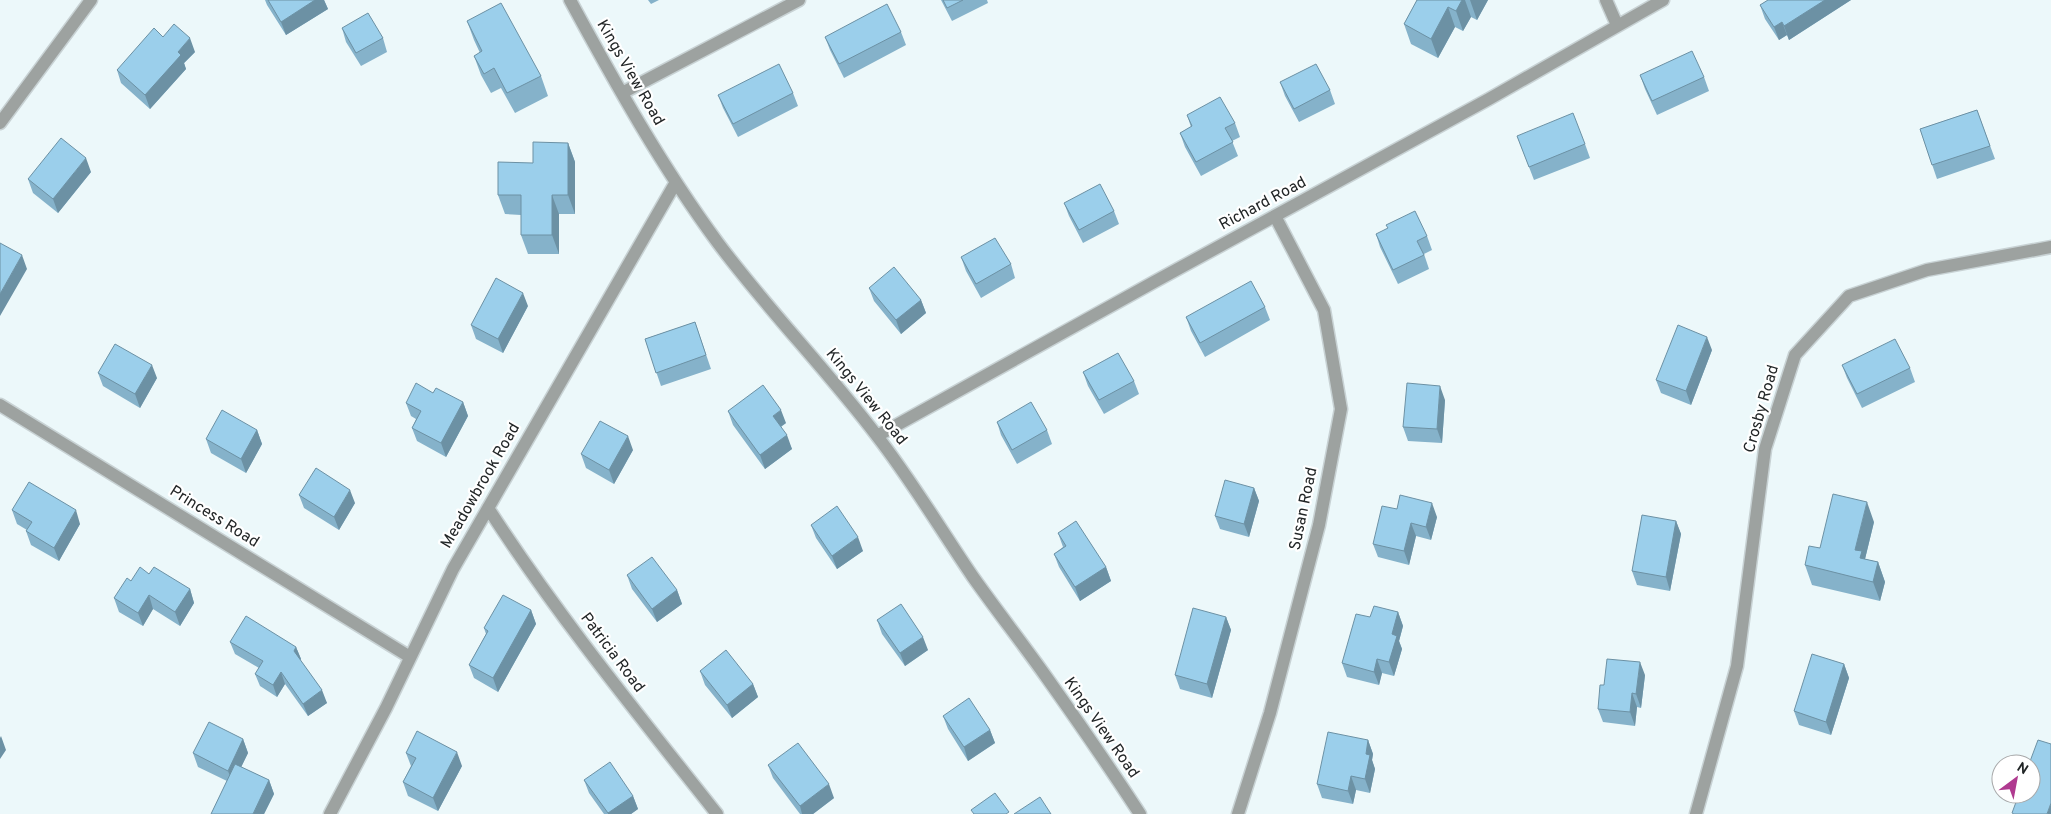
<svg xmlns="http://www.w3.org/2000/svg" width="2051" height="814" font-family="Overpass,sans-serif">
<rect width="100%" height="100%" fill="#ecf8fa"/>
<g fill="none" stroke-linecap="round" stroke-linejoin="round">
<defs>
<path id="minor" d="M570 0C615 83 662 167 718 243 768 310 827 370 877 436 912 481 941 530 973 577 997 611 1023 644 1047 678 1079 723 1110 768 1140 814
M1606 0 1617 25
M622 93 799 0
M0 405 410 657
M877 436 1154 282 1489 99 1663 0
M488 508C557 615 638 714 717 814
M330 814 386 708 453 569 676 182
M1238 814 1270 713 1319 525 1341 409 1324 310 1275 216
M1696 814 1737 666 1765 449 1795 355 1849 296 1927 270 2051 247"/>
<path id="tertiary" d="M0 123 91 0"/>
</defs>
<!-- minor casing -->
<use href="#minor" stroke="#c8d2d4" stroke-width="15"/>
<!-- tertiary casing -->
<use href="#tertiary" stroke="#c8d2d4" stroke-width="15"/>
<!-- minor -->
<use href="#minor" stroke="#9da2a0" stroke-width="12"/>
<!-- tertiary -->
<use href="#tertiary" stroke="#9da2a0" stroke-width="12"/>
</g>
<!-- wall -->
<path fill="#85b2ca" d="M265 0H324L328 9 286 35 267 5Z
M648 0H659L651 4Z
M941 0H987L988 3 952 21Z
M1417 0H1488L1477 20 1471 17 1463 31 1455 27 1438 58 1411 44 1404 24Z
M1768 0H1851L1789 40 1787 35 1779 40 1765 19 1760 5Z
M467 21 541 76 548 96 515 113 501 88 491 93 481 75 474 56 480 53 474 40Z
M342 28 383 38 387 52 361 66 346 42Z
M901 32 906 45 844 78 830 50 825 37Z
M163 37 195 52 184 63 186 69 150 109 121 83 117 70Z
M1640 75 1704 77 1709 91 1657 115 1645 89Z
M1280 82 1330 90 1335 104 1299 122 1285 96Z
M793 93 798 106 738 137 723 108 718 95Z
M1977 110 1995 159 1937 179 1920 129Z
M1187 115 1235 123 1240 137 1232 141 1238 156 1201 176 1185 147 1180 133 1191 127Z
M1517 136 1585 144 1590 158 1534 180Z
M568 143 575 162V214H559V254H528L521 235V215L505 214 498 195 533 163Z
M91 172 58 213 33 193 28 179Z
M1064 203 1114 211 1119 224 1083 243 1069 216Z
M1376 234 1427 236 1432 250 1424 254 1429 269 1398 284 1380 247Z
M961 257 1011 264 1015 278 981 298 966 271Z
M869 288 921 300 926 313 901 334 874 301Z
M528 306 503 353 476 339 471 325Z
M1265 307 1270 320 1205 357 1191 331 1186 317Z
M695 322 711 369 661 386 645 339Z
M1712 350 1691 405 1661 393 1656 380Z
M1842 365 1910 368 1915 382 1862 408 1847 378Z
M1083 372 1134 381 1139 394 1104 414 1088 386Z
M98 373 157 378 140 408 103 386Z
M433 393 463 402 468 416 446 457 417 441 412 428 416 419 411 416 406 403Z
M1445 400 1442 443 1408 441 1403 427Z
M728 411 786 423 781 427 792 449 765 469 733 425Z
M997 422 1047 430 1052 444 1017 464 1001 435Z
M257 430 262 444 246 473 211 453 206 439Z
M633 450 614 484 586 468 581 454Z
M1254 488 1259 501 1249 537 1220 529 1215 516Z
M299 495 355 503 339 530 304 508Z
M1397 509 1437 517 1431 540 1416 536 1409 565 1378 557 1373 544Z
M12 510 80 524 59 561 31 545 26 531 27 530 17 524Z
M1676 521 1681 534 1670 591 1637 585 1632 571Z
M1874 522 1865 559 1878 562 1885 582 1880 601 1812 585 1805 565 1820 548Z
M811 525 863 551 837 569 816 538Z
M1058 533 1106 567 1111 581 1080 601 1059 567 1054 554 1063 547Z
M149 574 190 589 194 603 180 626 153 609 143 626 119 612 114 598 131 581Z
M627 575 677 590 682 604 657 622 632 589Z
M531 610 536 624 498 692 474 678 469 665 486 634 484 628Z
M1398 612 1403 626 1399 641 1402 649 1394 676 1382 673 1379 685 1347 677 1342 663 1370 617Z
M1226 617 1231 630 1212 698 1180 689 1175 675Z
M877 620 928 650 905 666 882 634Z
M230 642 296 647 301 659 300 660 327 703 308 716 285 684 277 697 260 686 255 674 259 668 235 654Z
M1844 664 1849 678 1831 735 1799 725 1794 711Z
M700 671 753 684 758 697 732 718 705 685Z
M1645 675 1641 708 1637 707 1635 726 1603 722 1598 709 1604 685Z
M943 716 990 730 995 743 968 761 948 729Z
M243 739 248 753 241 767 269 780 274 794 264 814H211L227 781 198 767 193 753Z
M1368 740 1373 754 1372 760 1375 769 1370 793 1356 790 1353 804 1322 798 1317 784Z
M406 753 462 766 438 811 408 796 403 782 411 766Z
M768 765 834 798 813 814H800L773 778Z
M584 780 633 796 638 809 631 814H604L589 793Z"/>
<!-- shaded-wall -->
<path fill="#6c91a4" d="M315 0H324L328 9 286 35 281 22Z
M1462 0H1465L1471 17 1463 31 1456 11Z
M1470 0H1488L1477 20Z
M1825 0H1851L1789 40 1784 26Z
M1448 7 1455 27 1438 58 1431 39Z
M1782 22 1787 35 1779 40 1774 27Z
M190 38 195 52 184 63 186 69 150 109 145 95 178 52Z
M568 143 575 162V214L568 195Z
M86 158 91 172 58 213 53 199Z
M552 195 559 214V254L552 235Z
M22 255 27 269 0 316V294Z
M523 293 528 306 503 353 498 339Z
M921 300 926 313 901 334 896 320Z
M1707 337 1712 350 1691 405 1686 391Z
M152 365 157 378 140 408 135 394Z
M1440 386 1445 400 1442 443 1437 429Z
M463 402 468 416 446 457 441 443Z
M781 410 786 423 777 429 773 416Z
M257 430 262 444 246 473 241 459Z
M787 435 792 449 765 469 760 455Z
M628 436 633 450 614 484 609 470Z
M1254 488 1259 501 1249 537 1244 524Z
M350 490 355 503 339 530 334 517Z
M1867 502 1874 522 1865 559 1867 577 1855 550Z
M1432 503 1437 517 1431 540 1426 527Z
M76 510 80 524 59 561 54 548Z
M1676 521 1681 534 1670 591 1666 577Z
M1411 523 1416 536 1409 565 1404 551Z
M858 537 863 551 837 569 832 556Z
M1878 562 1885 582 1880 601 1873 582Z
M1106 567 1111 581 1080 601 1075 587Z
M190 589 194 603 180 626 175 612Z
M677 590 682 604 657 622 652 609Z
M149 595 153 609 143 626 138 613Z
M531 610 536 624 498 692 493 678Z
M1398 612 1403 626 1399 641 1402 649 1394 676 1389 662 1392 634Z
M1226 617 1231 630 1212 698 1207 684Z
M923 637 928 650 905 666 900 653Z
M296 647 301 659 298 663 294 651Z
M1377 659 1382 673 1379 685 1374 672Z
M1640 662 1645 675 1641 708 1636 694Z
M1844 664 1849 678 1831 735 1826 722Z
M281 672 285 684 277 697 273 685Z
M753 684 758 697 732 718 727 705Z
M322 690 327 703 308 716 303 704Z
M1632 693 1637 707 1635 726 1630 712Z
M990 730 995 743 968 761 964 747Z
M1 736 6 750 0 759V738Z
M243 739 248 753 233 784 228 771Z
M1368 740 1373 754 1372 760 1375 769 1370 793 1365 779 1366 754Z
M457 752 462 766 438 811 433 798Z
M1351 776 1356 790 1353 804 1348 791Z
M269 780 274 794 264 814H253Z
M829 784 834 798 813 814H802L800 806Z
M633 796 638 809 631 814H608V813Z
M2051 803V814H2047Z"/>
<!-- building -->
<path fill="#9bcfeb" stroke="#6c91a4" d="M268 0H315L281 22Z
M943 0H963L947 8Z
M1417 0H1462L1456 11 1448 7 1431 39 1404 24Z
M1768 0H1825L1784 26 1782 22 1774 27 1760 5Z
M501 3 541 76 507 93 494 68 484 74 474 56 482 51 467 21Z
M887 4 901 32 839 64 825 37Z
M368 13 383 38 356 53 342 28Z
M174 24 190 38 178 52 181 55 145 95 117 70 154 28 163 37Z
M1692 51 1704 77 1652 101 1640 75Z
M779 64 793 93 733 124 718 95Z
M1316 64 1330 90 1294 109 1280 82Z
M1220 97 1235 123 1225 128 1233 142 1196 162 1180 133 1192 126 1187 115Z
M1977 110 1990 146 1932 165 1920 129Z
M1573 113 1585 144 1529 167 1517 136Z
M61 138 86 158 53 199 28 179Z
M533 142 568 143V195H552V235H521V195H498V162L533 163Z
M1100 184 1114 211 1079 230 1064 203Z
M1415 211 1427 236 1417 241 1424 255 1393 270 1376 234 1388 228 1386 225Z
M995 238 1011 264 976 284 961 257Z
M0 243 22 255 0 294Z
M894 267 921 300 896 320 869 288Z
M496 278 523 293 498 339 471 325Z
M1251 281 1265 307 1200 343 1186 317Z
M695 322 706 355 656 373 645 339Z
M1678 325 1707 337 1686 391 1656 380Z
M1895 339 1910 368 1857 394 1842 365Z
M115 344 152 365 135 394 98 373Z
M1118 353 1134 381 1099 400 1083 372Z
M416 383 433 393 436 388 463 402 441 443 412 428 421 411 406 403Z
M1407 383 1440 386 1437 429 1403 427Z
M763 385 781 410 773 416 787 435 760 455 728 411Z
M1031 402 1047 430 1012 450 997 422Z
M222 410 257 430 241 459 206 439Z
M600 421 628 436 609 470 581 454Z
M316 468 350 490 334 517 299 495Z
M1225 480 1254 488 1244 524 1215 516Z
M29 482 76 510 54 548 26 531 32 522 12 510Z
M1833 494 1867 502 1855 550 1862 551 1860 558 1878 562 1873 582 1805 565 1809 546 1820 548Z
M1400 495 1432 503 1426 527 1411 523 1404 551 1373 544 1382 506 1397 509Z
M837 506 858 537 832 556 811 525Z
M1642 515 1676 521 1666 577 1632 571Z
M1076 521 1106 567 1075 587 1054 554 1066 546 1058 533Z
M652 557 677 590 652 609 627 575Z
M140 567 149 574 154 567 190 589 175 612 149 595 138 613 114 598 127 578 131 581Z
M503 595 531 610 493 678 469 665 488 631 484 628Z
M901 604 923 637 900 653 877 620Z
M1374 606 1398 612 1392 634 1397 636 1389 662 1377 659 1374 672 1342 663 1356 614 1370 617Z
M1193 608 1226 617 1207 684 1175 675Z
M246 616 296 647 294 651 322 690 303 704 281 672 273 685 255 674 263 661 230 642Z
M726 650 753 684 727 705 700 671Z
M1812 654 1844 664 1826 722 1794 711Z
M1607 659 1640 662 1636 694 1632 693 1630 712 1598 709 1600 685H1604Z
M969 698 990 730 964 747 943 716Z
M209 722 243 739 228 771 193 753Z
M417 731 457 752 433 798 403 782 416 758 406 753Z
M1328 732 1368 740 1366 754 1370 755 1365 779 1351 776 1348 791 1317 784Z
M2038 740 2051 744V803L2047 814H2014L2012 813 2019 794H2031V764H2029Z
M798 743 829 784 800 806 768 765Z
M610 762 633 796 608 813 584 780Z
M235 764 269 780 253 814H211Z
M995 793 1009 812 1006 814H974L971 810Z
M1040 797 1051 814H1014Z"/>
<g text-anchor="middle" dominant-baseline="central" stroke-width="4.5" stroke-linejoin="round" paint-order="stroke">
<!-- street labels -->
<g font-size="16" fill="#222627" stroke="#fff">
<text transform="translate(630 73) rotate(60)">Kings View Road</text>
<text transform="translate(1263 204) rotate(-28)">Richard Road</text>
<text transform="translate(866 397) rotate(51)">Kings View Road</text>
<text transform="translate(1762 409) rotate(-74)">Crosby Road</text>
<text transform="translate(481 486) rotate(-60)">Meadowbrook Road</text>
<text transform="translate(1304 509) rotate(-78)">Susan Road</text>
<text transform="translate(214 517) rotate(32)">Princess Road</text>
<text transform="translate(612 653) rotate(53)">Patricia Road</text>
<text transform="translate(1101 728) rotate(55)">Kings View Road</text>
</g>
</g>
<!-- north arrow -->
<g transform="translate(2016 779) rotate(32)"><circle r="24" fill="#ffffff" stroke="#a7a8a9"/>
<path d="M0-4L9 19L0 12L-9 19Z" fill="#b03a90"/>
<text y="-8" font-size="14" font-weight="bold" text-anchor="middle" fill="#222627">N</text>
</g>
</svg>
